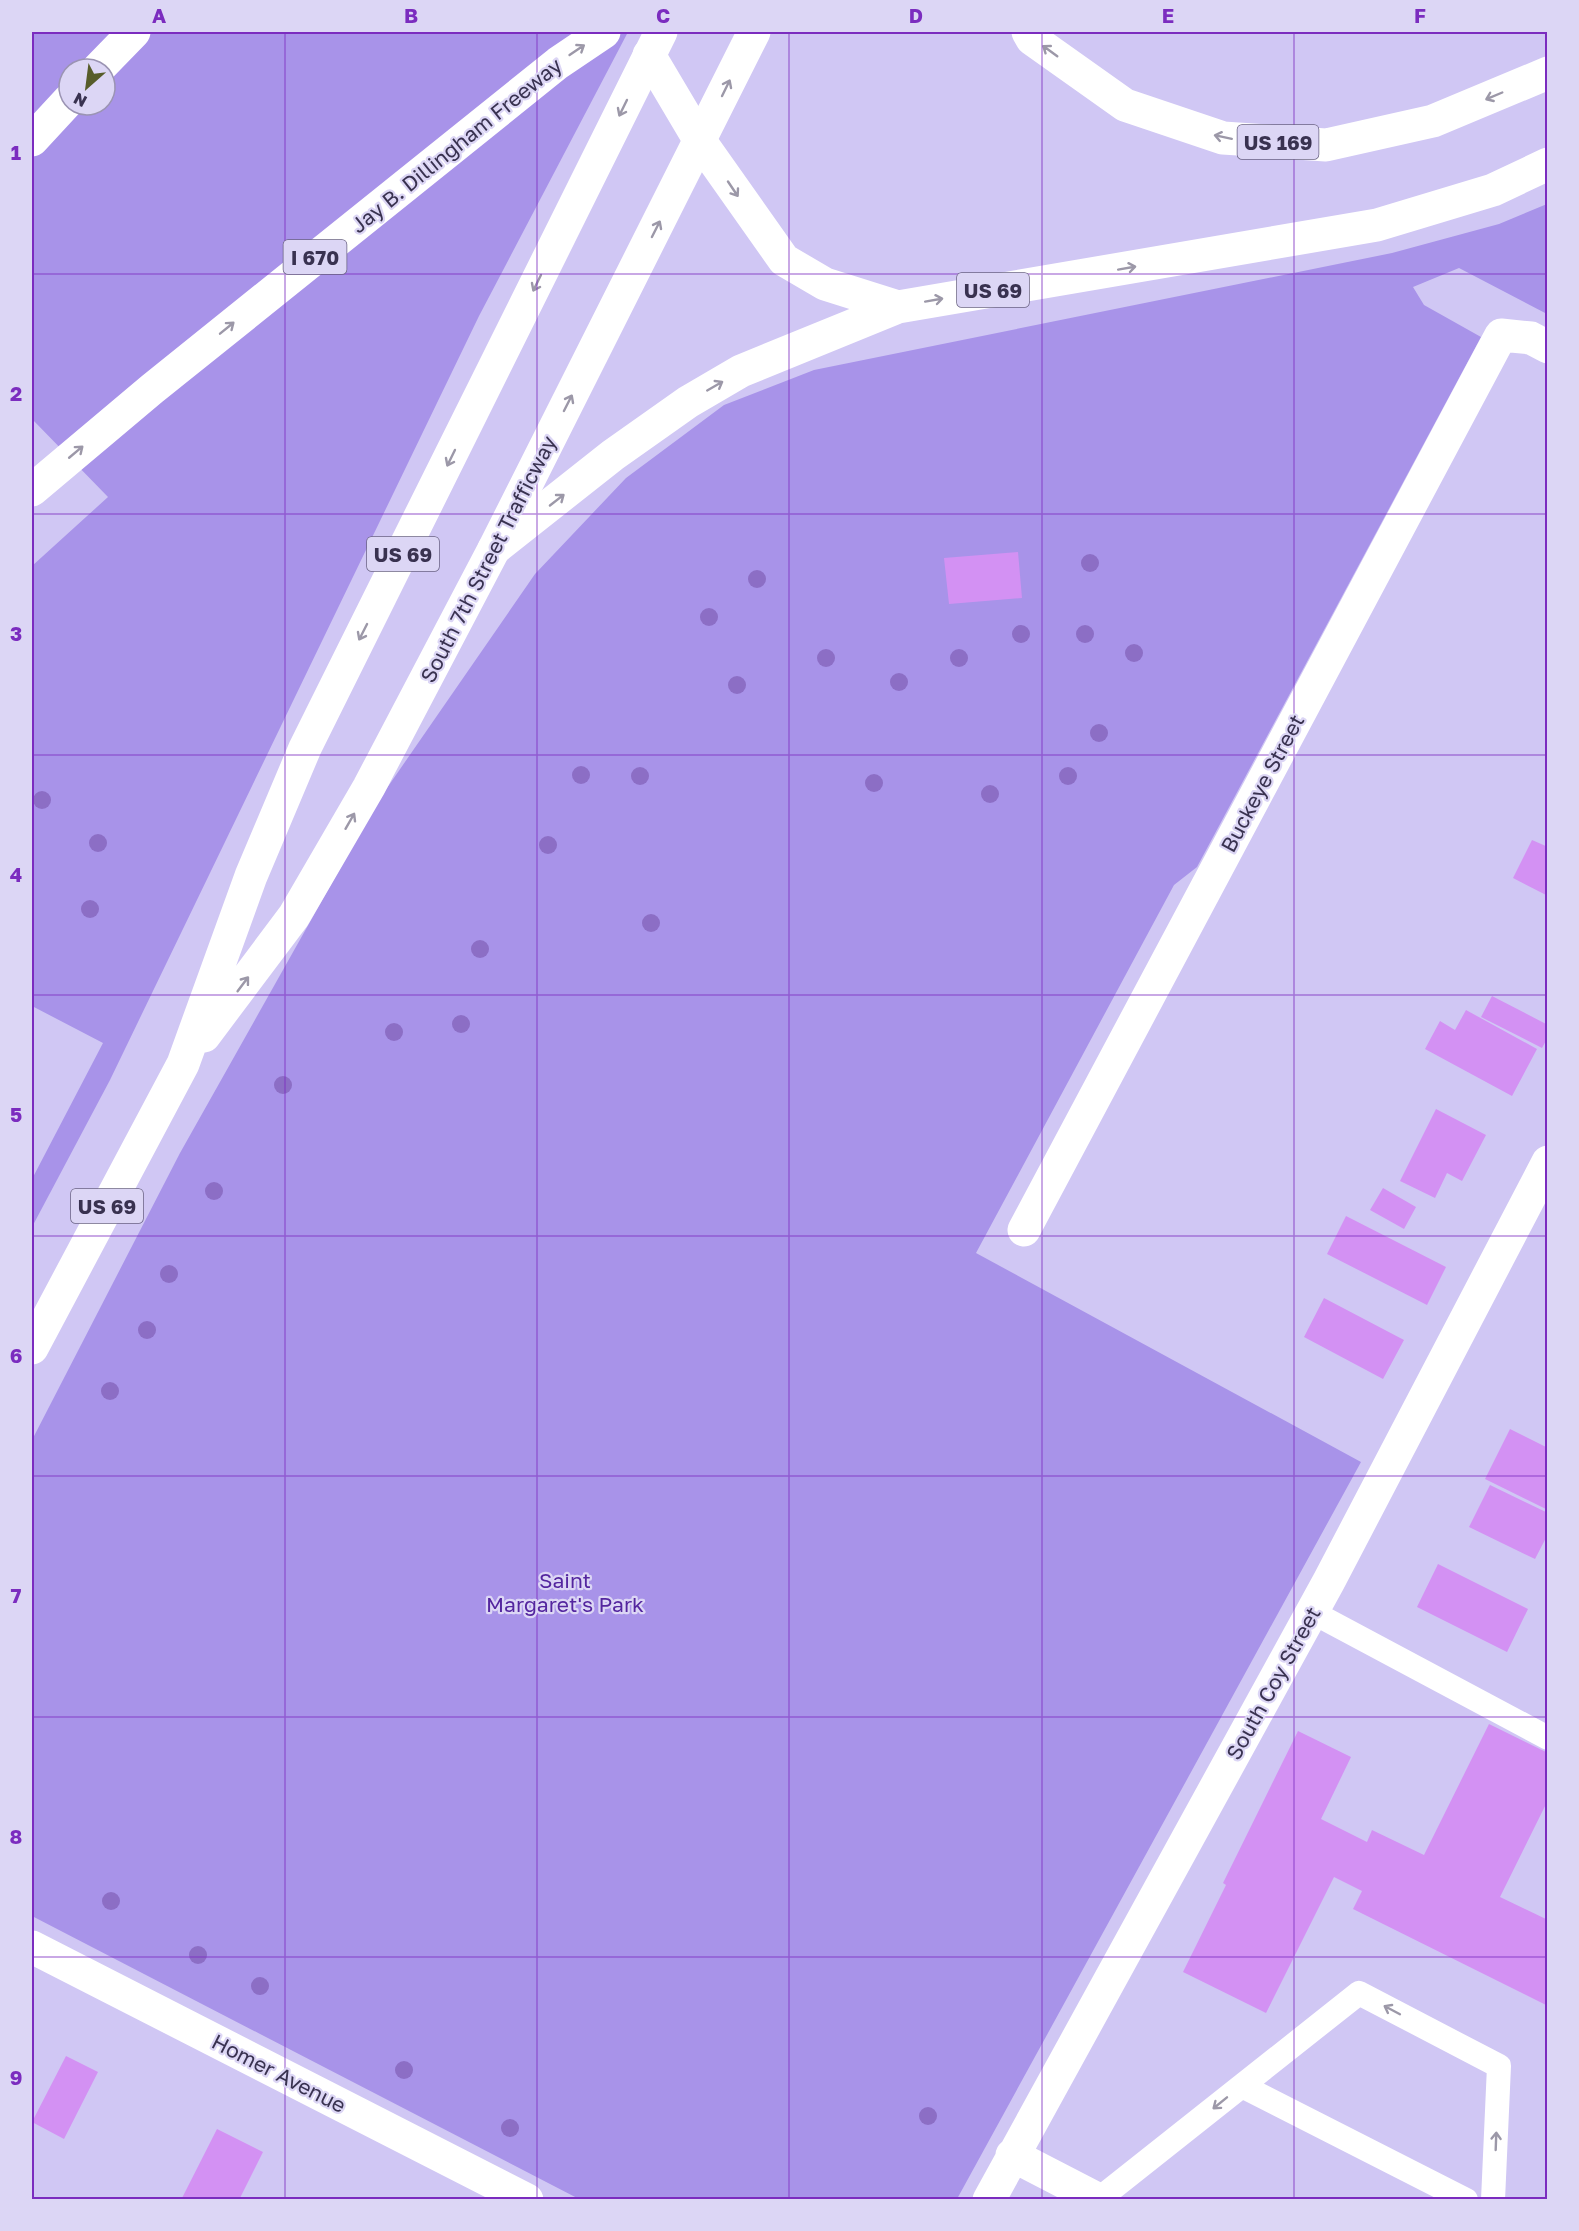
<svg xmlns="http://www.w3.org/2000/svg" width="1579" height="2231" font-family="'Golos Text',sans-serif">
<rect width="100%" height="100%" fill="#d0c7f4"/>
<!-- green -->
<path fill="#a893e9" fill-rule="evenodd" d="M32 32H628L479 316 110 1080 32 1227V1179L103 1043 32 1006V566L108 497 32 419ZM69 69H105V105H69Z
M1547 204V314L1459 268 1413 287 1424 305 1481 337 1197 867 1174 885 976 1253 1361 1462 957 2199H579L32 1916V1440L180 1153 378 801 535 574 626 478 724 405 814 370 1392 253 1499 224Z"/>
<!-- building -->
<path fill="#d391f3" d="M1018 552 1022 598 949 604 944 558Z
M1532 840 1548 847V896L1513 878Z
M1492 996 1548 1025V1037L1542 1048 1481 1017Z
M1466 1010 1537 1049 1512 1096 1425 1049 1440 1021 1455 1030Z
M1436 1109 1486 1135 1462 1181 1447 1173 1435 1198 1400 1181Z
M1383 1188 1416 1207 1404 1229 1370 1210Z
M1346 1216 1446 1267 1427 1305 1327 1254Z
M1324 1298 1404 1340 1383 1379 1304 1337Z
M1510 1429 1548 1448V1510L1485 1479Z
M1490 1485 1548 1513V1534L1535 1559 1469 1527Z
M1438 1564 1528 1609 1507 1652 1417 1607Z
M1489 1724 1548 1753V1800L1500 1897 1548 1920V2006L1353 1909 1362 1891 1334 1877 1266 2013 1183 1972 1226 1885 1223 1883 1298 1731 1351 1757 1321 1819 1367 1842 1372 1830 1424 1855Z
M66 2056 98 2072 64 2139 32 2122Z
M217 2129 263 2152 239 2200H181Z"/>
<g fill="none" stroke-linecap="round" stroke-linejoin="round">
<!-- lane -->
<path stroke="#fff" stroke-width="24" d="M1312 1612 1548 1738
M1242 2086 1466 2200
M1099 2199 1359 1993 1499 2066 1493 2200"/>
<!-- street -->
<path stroke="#fff" stroke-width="33" d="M1024 1230 1501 335 1531 338 1548 347
M32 1947 527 2200
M1012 2155 1099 2200
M989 2200 1329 1581 1548 1162"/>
<!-- primary -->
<path stroke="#fff" stroke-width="33" d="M204 1036 294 916 369 787 494 549 754 32
M32 1348 183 1064 251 876 305 748 661 32"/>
<!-- highway -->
<path stroke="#fff" stroke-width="33" d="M1028 32 1032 39 1125 105 1223 138 1326 145 1433 121 1548 73
M649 55 700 141 784 260 825 284 898 307
M98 69 134 32
M32 140 69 100
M32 490 152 389 558 63 604 32
M494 549 613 455 688 402 741 371 898 307 1377 225 1493 190 1548 164"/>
</g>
<!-- trees -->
<g fill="#8c6ec5">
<circle cx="1090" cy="563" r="9"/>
<circle cx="757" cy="579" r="9"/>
<circle cx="709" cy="617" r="9"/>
<circle cx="1021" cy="634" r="9"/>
<circle cx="1085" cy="634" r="9"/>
<circle cx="1134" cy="653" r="9"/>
<circle cx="826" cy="658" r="9"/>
<circle cx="959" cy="658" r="9"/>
<circle cx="899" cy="682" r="9"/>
<circle cx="737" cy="685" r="9"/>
<circle cx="1099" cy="733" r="9"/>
<circle cx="581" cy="775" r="9"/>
<circle cx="640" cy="776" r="9"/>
<circle cx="1068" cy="776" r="9"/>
<circle cx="874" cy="783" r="9"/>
<circle cx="990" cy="794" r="9"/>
<circle cx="42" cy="800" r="9"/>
<circle cx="98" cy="843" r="9"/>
<circle cx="548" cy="845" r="9"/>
<circle cx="90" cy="909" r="9"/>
<circle cx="651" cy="923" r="9"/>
<circle cx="480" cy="949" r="9"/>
<circle cx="461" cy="1024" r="9"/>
<circle cx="394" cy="1032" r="9"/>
<circle cx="283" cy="1085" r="9"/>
<circle cx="214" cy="1191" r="9"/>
<circle cx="169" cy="1274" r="9"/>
<circle cx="147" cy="1330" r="9"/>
<circle cx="110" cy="1391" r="9"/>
<circle cx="111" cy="1901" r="9"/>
<circle cx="198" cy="1955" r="9"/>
<circle cx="260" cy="1986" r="9"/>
<circle cx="404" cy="2070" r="9"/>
<circle cx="928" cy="2116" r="9"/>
<circle cx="510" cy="2128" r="9"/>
</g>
<!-- one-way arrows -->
<defs><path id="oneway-shaft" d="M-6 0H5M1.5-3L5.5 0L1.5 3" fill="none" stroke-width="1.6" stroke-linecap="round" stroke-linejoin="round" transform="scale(1.5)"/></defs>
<g stroke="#9c98a8">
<use href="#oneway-shaft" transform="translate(577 50) rotate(-34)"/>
<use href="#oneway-shaft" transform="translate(1050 51) rotate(-144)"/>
<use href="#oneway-shaft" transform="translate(726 88) rotate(-64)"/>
<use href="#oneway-shaft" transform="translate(1494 96) rotate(157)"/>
<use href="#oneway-shaft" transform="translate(623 108) rotate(116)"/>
<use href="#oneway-shaft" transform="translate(1223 137) rotate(-168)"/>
<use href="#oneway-shaft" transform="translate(733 189) rotate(56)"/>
<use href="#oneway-shaft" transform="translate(656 229) rotate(-63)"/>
<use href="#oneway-shaft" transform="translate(1127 268) rotate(-10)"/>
<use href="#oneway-shaft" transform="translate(537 283) rotate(116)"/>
<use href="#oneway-shaft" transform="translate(934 300) rotate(-10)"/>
<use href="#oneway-shaft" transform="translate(227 328) rotate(-39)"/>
<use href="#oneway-shaft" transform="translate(715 386) rotate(-30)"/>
<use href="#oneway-shaft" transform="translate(568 403) rotate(-63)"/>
<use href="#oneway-shaft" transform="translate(76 452) rotate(-40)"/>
<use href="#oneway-shaft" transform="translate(451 458) rotate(116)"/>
<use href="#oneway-shaft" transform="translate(557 500) rotate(-38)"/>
<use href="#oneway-shaft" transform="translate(363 632) rotate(117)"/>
<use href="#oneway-shaft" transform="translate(350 821) rotate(-60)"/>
<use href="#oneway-shaft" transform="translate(243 984) rotate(-53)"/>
<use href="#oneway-shaft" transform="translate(1392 2010) rotate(-152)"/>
<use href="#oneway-shaft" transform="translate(1220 2103) rotate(141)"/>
<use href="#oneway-shaft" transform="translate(1496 2141) rotate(-88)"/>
</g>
<!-- grid -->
<path fill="none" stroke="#7b2cbf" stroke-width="1.5" stroke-opacity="0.55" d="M285 32V2200M537 32V2200M789 32V2200M1042 32V2200M1294 32V2200M32 274H1548M32 514H1548M32 755H1548M32 995H1548M32 1236H1548M32 1476H1548M32 1717H1548M32 1957H1548"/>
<g text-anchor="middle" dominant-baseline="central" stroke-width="4.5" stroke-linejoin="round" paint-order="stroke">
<!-- shield labels -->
<g fill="#dcd6f5" stroke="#6a6382" stroke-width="1.5">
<rect x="1237.5" y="125" width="81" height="34" rx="4.5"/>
<rect x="283.5" y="240" width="63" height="34" rx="4.5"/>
<rect x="957" y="273" width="72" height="34" rx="4.5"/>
<rect x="367" y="537" width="72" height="34" rx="4.5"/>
<rect x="71" y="1189" width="72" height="34" rx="4.5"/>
</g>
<g font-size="20" font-weight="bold" fill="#393250">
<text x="1278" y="142">US 169</text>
<text x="315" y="257">I 670</text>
<text x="993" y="290">US 69</text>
<text x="403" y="554">US 69</text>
<text x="107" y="1206">US 69</text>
</g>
<!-- street labels -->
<g font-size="21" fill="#393250" stroke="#dcd6f5">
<text transform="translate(456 145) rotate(-39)">Jay B. Dillingham Freeway</text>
<text transform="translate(488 559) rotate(-63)">South 7th Street Trafficway</text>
<text transform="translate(1262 783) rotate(-62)">Buckeye Street</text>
<text transform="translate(1273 1683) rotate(-61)">South Coy Street</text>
<text transform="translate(279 2073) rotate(27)">Homer Avenue</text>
</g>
<!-- park labels -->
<g font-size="21" fill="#54269f" stroke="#dcd6f5">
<text x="565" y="1580">Saint<tspan x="565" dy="24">Margaret's Park</tspan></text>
</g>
</g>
<!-- border -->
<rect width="1579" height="2231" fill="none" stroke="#dcd6f5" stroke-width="66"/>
<!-- north arrow -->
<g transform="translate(87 87) rotate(208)"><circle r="28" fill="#dcd6f5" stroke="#9b94b3" stroke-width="1.5"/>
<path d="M0-4.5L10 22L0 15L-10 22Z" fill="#575c2a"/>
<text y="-9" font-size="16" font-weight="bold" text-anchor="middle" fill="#393250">N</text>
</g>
<rect x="33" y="33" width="1513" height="2165" fill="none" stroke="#7b2cbf" stroke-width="2"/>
<g font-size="20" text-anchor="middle" font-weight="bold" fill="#7b2cbf">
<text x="159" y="23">A</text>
<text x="411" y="23">B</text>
<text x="663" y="23">C</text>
<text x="916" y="23">D</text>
<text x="1168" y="23">E</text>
<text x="1420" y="23">F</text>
<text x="16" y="160">1</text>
<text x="16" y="401">2</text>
<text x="16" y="641">3</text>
<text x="16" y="882">4</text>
<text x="16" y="1122">5</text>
<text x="16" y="1363">6</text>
<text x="16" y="1603">7</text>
<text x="16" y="1844">8</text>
<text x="16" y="2085">9</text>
</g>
</svg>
